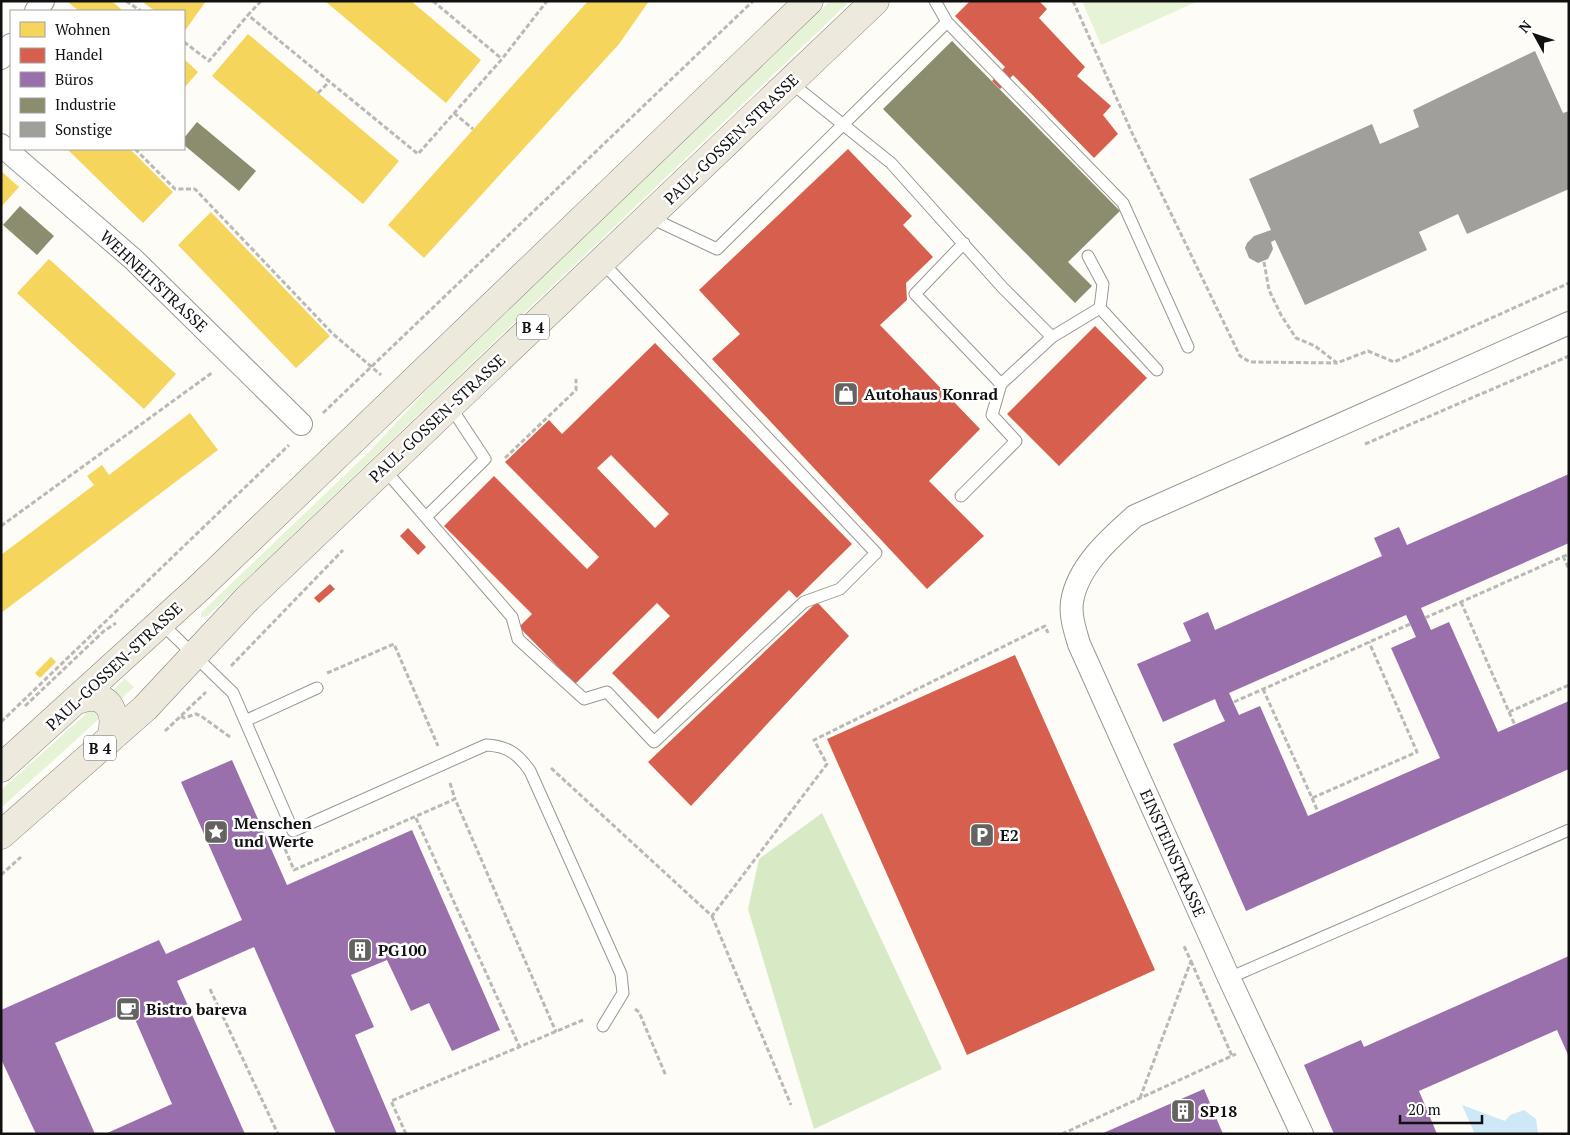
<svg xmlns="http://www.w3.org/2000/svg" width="1570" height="1135" font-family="'PT Serif',serif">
<rect width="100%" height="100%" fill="#fdfcf7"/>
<!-- green -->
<path fill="#e7f3d7" d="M830 1H850L236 589 206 617H201V613L212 602 369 452 436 380Z
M1082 1H1198L1101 45Z
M125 679 134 687 1 808V790Z"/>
<!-- forest -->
<path fill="#d8eac5" d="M822 813 942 1069 814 1129 748 909 759 859Z"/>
<!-- water -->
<path fill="#cde8f7" d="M1462 1105 1505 1121 1510 1115 1524 1110 1536 1119 1538 1134H1475Z"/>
<!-- homes -->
<path fill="#f6d55c" d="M70 1H112L123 11H79L69 3Z
M145 1H206L184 32V11H155L144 3Z
M325 1H411L481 60 446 103Z
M588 1H649L619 44 424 258 388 225Z
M248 34 399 161 363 204 212 76Z
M184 59 198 72 184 88Z
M67 149H130L173 192 143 223Z
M1 171 19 187 1 207Z
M211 212 330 336 296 368 178 245Z
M49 259 176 374 144 409 17 293Z
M190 413 218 450 1 613V555L94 485 87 476 102 465 109 475Z
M51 657 56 662 40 678 35 673Z"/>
<!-- shops -->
<path fill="#d6604d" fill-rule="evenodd" d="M970 1H1039L1047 9 1039 18 1085 67 1077 76 1111 106 1103 115 1118 134 1094 158 1013 75 1000 89 992 81 1005 67 955 16Z
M848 149 912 216 903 225 933 257 906 283 907 300 880 325 980 429 929 481 984 536 927 589 712 359 740 334 699 290Z
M1095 326 1147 378 1059 466 1007 414Z
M655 343 852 544 797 598 789 590 658 719 612 673 670 616 657 603 575 684 519 627 532 614 444 526 494 476 587 569 599 557 505 462 549 420 562 434ZM611 455 669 514 655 528 597 468Z
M408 528 426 547 418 555 400 536Z
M330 584 335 589 319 603 314 598Z
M817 602 849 636 691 806 648 762Z
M1015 655 1155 970 967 1055 827 739Z"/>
<!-- offices -->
<path fill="#9970ab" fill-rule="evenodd" d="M1569 474V543L1421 608 1431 630 1449 622 1498 732 1569 701V769L1246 911 1173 744 1225 721 1219 709 1215 699 1163 722 1137 664 1191 641 1183 623 1208 612 1215 630 1382 556 1374 538 1399 527 1407 545ZM1406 615 1416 637 1391 648 1440 758 1308 816 1260 706 1239 715 1229 693Z
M232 760 287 885 412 830 500 1030 452 1051 429 1003 411 1011 387 960 351 975 374 1027 355 1035 397 1134H336L254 947 177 981 245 1134H105L172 1104 131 1010 55 1043 95 1134H36L1 1059V1010L159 940 166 954 242 920 181 782Z
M1569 956V1057L1557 1030 1419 1091 1437 1134H1334L1304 1065 1361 1040 1364 1047Z
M1204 1089 1223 1134H1101Z"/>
<!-- industry -->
<path fill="#8c8c6e" d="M952 41 1120 211 1068 262 1092 286 1075 303 883 109Z
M197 122 256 171 239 191 184 145V138Z
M20 206 54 236 37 255 3 225Z"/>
<!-- building -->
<path fill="#a19f9c" d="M1535 51 1563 113 1569 111V189L1467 234 1458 214 1419 232 1427 250 1305 305 1275 240 1271 242 1273 249 1268 259 1258 263 1249 258 1245 248 1247 243 1254 236 1271 230 1249 179 1372 124 1380 144 1419 127 1413 110Z"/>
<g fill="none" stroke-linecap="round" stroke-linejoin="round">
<defs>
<path id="service" d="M947 22 1123 203 1188 347
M790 82 891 163 1003 288 1052 337 1001 384
M649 217 717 249 947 22 935 1
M1088 256 1103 284 1100 308 1157 370
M1052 337 1100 308
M384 469 512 617 518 639 584 699 607 692 654 742 804 602 840 589 876 553 602 262
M961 496 1016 441 992 415 1001 384 915 294 964 243
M426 517 485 459 450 406
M161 623 233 693 293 831 486 745C508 746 518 754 530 771L621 974 623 993 603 1026
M245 721 317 688
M1229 978 1569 830"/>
<path id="minor" d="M36 11 43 1
M1 58 11 45
M1 145 133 259 301 424
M1302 1134 1229 978 1079 644C1075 630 1070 616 1072 602 1077 567 1110 538 1135 516L1569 323"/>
<path id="primary" d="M78 700C107 689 119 712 111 737
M1 768 199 588 809 1
M1 835 145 708 247 599 875 1"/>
</defs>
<!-- service casing -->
<use href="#service" stroke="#979795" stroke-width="13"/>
<!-- minor casing -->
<use href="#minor" stroke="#979795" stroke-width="24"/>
<!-- primary casing -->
<use href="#primary" stroke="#858482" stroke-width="29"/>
<!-- path -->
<path stroke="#b9b9b8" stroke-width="3" stroke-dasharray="5 2.5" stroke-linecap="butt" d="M126 1 141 11
M261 1 248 15 418 154 502 59 547 1
M433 1 502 59
M1073 1 1133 135 1240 356 1250 362 1337 363
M184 42 209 61 248 15
M318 93 329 82
M454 113 473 129
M135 149 175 189H195L333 334 381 375
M1264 262 1269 290 1281 315 1296 338 1315 346 1337 363 1368 351 1394 362 1569 283
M323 413 753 1
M1365 444 1569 356
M505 458 576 390V379
M1 526 213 372
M1563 556 1569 569
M1461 602 1509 712 1569 685
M1425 618 1569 554
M231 666 343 550
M327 673 394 644 438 746
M1263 689 1312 798 1417 752 1369 642
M1234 702 1410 624
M25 706 104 631 116 623
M1509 712 1515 725
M181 716 184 718 196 714 201 716 230 737
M1 722 289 445
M165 731 206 692
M551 768 712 916 827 764 814 740 1045 626 1048 633
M450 783 455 799
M1312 798 1318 812
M416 818 520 1048
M285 849 294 870 455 799 556 1032
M1 875 21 857
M712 916 791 1105
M1191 961 1232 1056
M210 989 278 1134
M635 1009 639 1012 666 1076
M1140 1098 1191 961 1183 944
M406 1134 391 1101 583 1020
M1062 1134 1236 1054"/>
<!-- service -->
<use href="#service" stroke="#fffffe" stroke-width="11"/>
<!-- minor -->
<use href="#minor" stroke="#fffffe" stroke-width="22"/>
<!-- primary -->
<use href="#primary" stroke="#ede9dc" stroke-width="28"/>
</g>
<!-- icons -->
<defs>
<symbol id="shop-square" viewBox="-11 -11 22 22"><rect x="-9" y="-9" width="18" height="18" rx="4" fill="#646362" stroke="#fff"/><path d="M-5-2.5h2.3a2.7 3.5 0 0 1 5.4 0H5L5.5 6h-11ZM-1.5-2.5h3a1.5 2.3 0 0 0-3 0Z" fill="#fff"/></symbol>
<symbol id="sight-square" viewBox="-11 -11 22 22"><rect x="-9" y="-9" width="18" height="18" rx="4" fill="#646362" stroke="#fff"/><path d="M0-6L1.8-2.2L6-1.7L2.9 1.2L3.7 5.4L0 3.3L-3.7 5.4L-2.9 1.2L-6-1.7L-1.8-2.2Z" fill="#fff"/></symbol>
<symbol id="parking-square" viewBox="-11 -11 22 22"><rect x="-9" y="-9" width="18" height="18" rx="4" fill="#646362" stroke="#fff"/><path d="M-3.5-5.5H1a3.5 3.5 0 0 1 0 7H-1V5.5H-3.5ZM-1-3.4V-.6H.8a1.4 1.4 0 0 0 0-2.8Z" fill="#fff"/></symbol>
<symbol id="building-square" viewBox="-11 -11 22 22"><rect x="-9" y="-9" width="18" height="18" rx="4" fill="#646362" stroke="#fff"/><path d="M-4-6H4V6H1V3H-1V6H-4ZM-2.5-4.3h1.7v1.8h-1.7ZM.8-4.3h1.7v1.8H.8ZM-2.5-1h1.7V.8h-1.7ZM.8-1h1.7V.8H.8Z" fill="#fff"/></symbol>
<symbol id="cafe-square" viewBox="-11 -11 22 22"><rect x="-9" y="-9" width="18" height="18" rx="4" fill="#646362" stroke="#fff"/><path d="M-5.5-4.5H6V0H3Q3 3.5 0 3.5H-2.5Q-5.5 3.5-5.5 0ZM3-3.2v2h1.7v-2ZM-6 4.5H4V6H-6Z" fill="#fff"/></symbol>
</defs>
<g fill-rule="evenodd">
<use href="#shop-square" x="832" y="380" width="28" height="28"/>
<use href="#sight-square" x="202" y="818" width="28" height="28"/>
<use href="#parking-square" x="968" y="821" width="28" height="28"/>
<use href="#building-square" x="346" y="936" width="28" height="28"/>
<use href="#cafe-square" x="114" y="995" width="28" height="28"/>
<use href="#building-square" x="1169" y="1097" width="28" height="28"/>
</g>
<g text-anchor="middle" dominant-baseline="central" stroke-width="5" stroke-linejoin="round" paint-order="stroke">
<!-- shield labels -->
<g fill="#fff" stroke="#585858" stroke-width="1">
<rect x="517" y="314.5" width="32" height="25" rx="4"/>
<rect x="84" y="735.5" width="32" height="25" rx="4"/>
</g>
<g font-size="15" font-weight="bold" fill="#111">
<text x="533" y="327">B 4</text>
<text x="100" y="748">B 4</text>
</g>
<!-- street labels -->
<g font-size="16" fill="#111" stroke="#fff">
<text transform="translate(731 139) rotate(-44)">PAUL-GOSSEN-STRASSE</text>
<text transform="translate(154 281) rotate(43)">WEHNELTSTRASSE</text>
<text transform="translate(437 418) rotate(-43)">PAUL-GOSSEN-STRASSE</text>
<text transform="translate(114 666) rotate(-43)">PAUL-GOSSEN-STRASSE</text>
<text transform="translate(1173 853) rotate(66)">EINSTEINSTRASSE</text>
</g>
<!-- poi labels -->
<g font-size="16" font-weight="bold" fill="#111" stroke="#fff" text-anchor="start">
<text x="864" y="394">Autohaus Konrad</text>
<text x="234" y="823">Menschen<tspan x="234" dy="18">und Werte</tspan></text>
<text x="1000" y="835">E2</text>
<text x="378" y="950">PG100</text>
<text x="146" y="1009">Bistro bareva</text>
<text x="1200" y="1111">SP18</text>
</g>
</g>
<!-- border -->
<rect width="1570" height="1135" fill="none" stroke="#111111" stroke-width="5"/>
<!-- legend -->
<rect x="10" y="10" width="175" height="140" fill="#ffffff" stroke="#a0a0a0"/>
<rect x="20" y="22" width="25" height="15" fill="#f6d55c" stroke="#a0a0a0"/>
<text x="55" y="35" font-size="15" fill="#111111">Wohnen</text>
<rect x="20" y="48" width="25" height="15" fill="#d6604d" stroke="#a0a0a0"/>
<text x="55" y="60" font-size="15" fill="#111111">Handel</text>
<rect x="20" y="72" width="25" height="15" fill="#9970ab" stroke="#a0a0a0"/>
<text x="55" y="85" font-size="15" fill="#111111">Büros</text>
<rect x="20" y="98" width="25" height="15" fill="#8c8c6e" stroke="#a0a0a0"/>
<text x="55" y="110" font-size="15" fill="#111111">Industrie</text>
<rect x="20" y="122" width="25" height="15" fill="#a19f9c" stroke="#a0a0a0"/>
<text x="55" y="135" font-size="15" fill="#111111">Sonstige</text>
<!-- north arrow -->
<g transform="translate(1535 35) rotate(310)" stroke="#ffffff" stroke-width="4" paint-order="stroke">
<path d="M0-4L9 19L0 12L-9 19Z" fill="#111111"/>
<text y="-8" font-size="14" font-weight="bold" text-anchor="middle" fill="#111111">N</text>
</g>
<!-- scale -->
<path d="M1400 1115v8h82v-8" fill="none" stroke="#111111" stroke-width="2.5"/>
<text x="1408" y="1115" font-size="15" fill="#111111" stroke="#ffffff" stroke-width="4" paint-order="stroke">20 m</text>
</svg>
